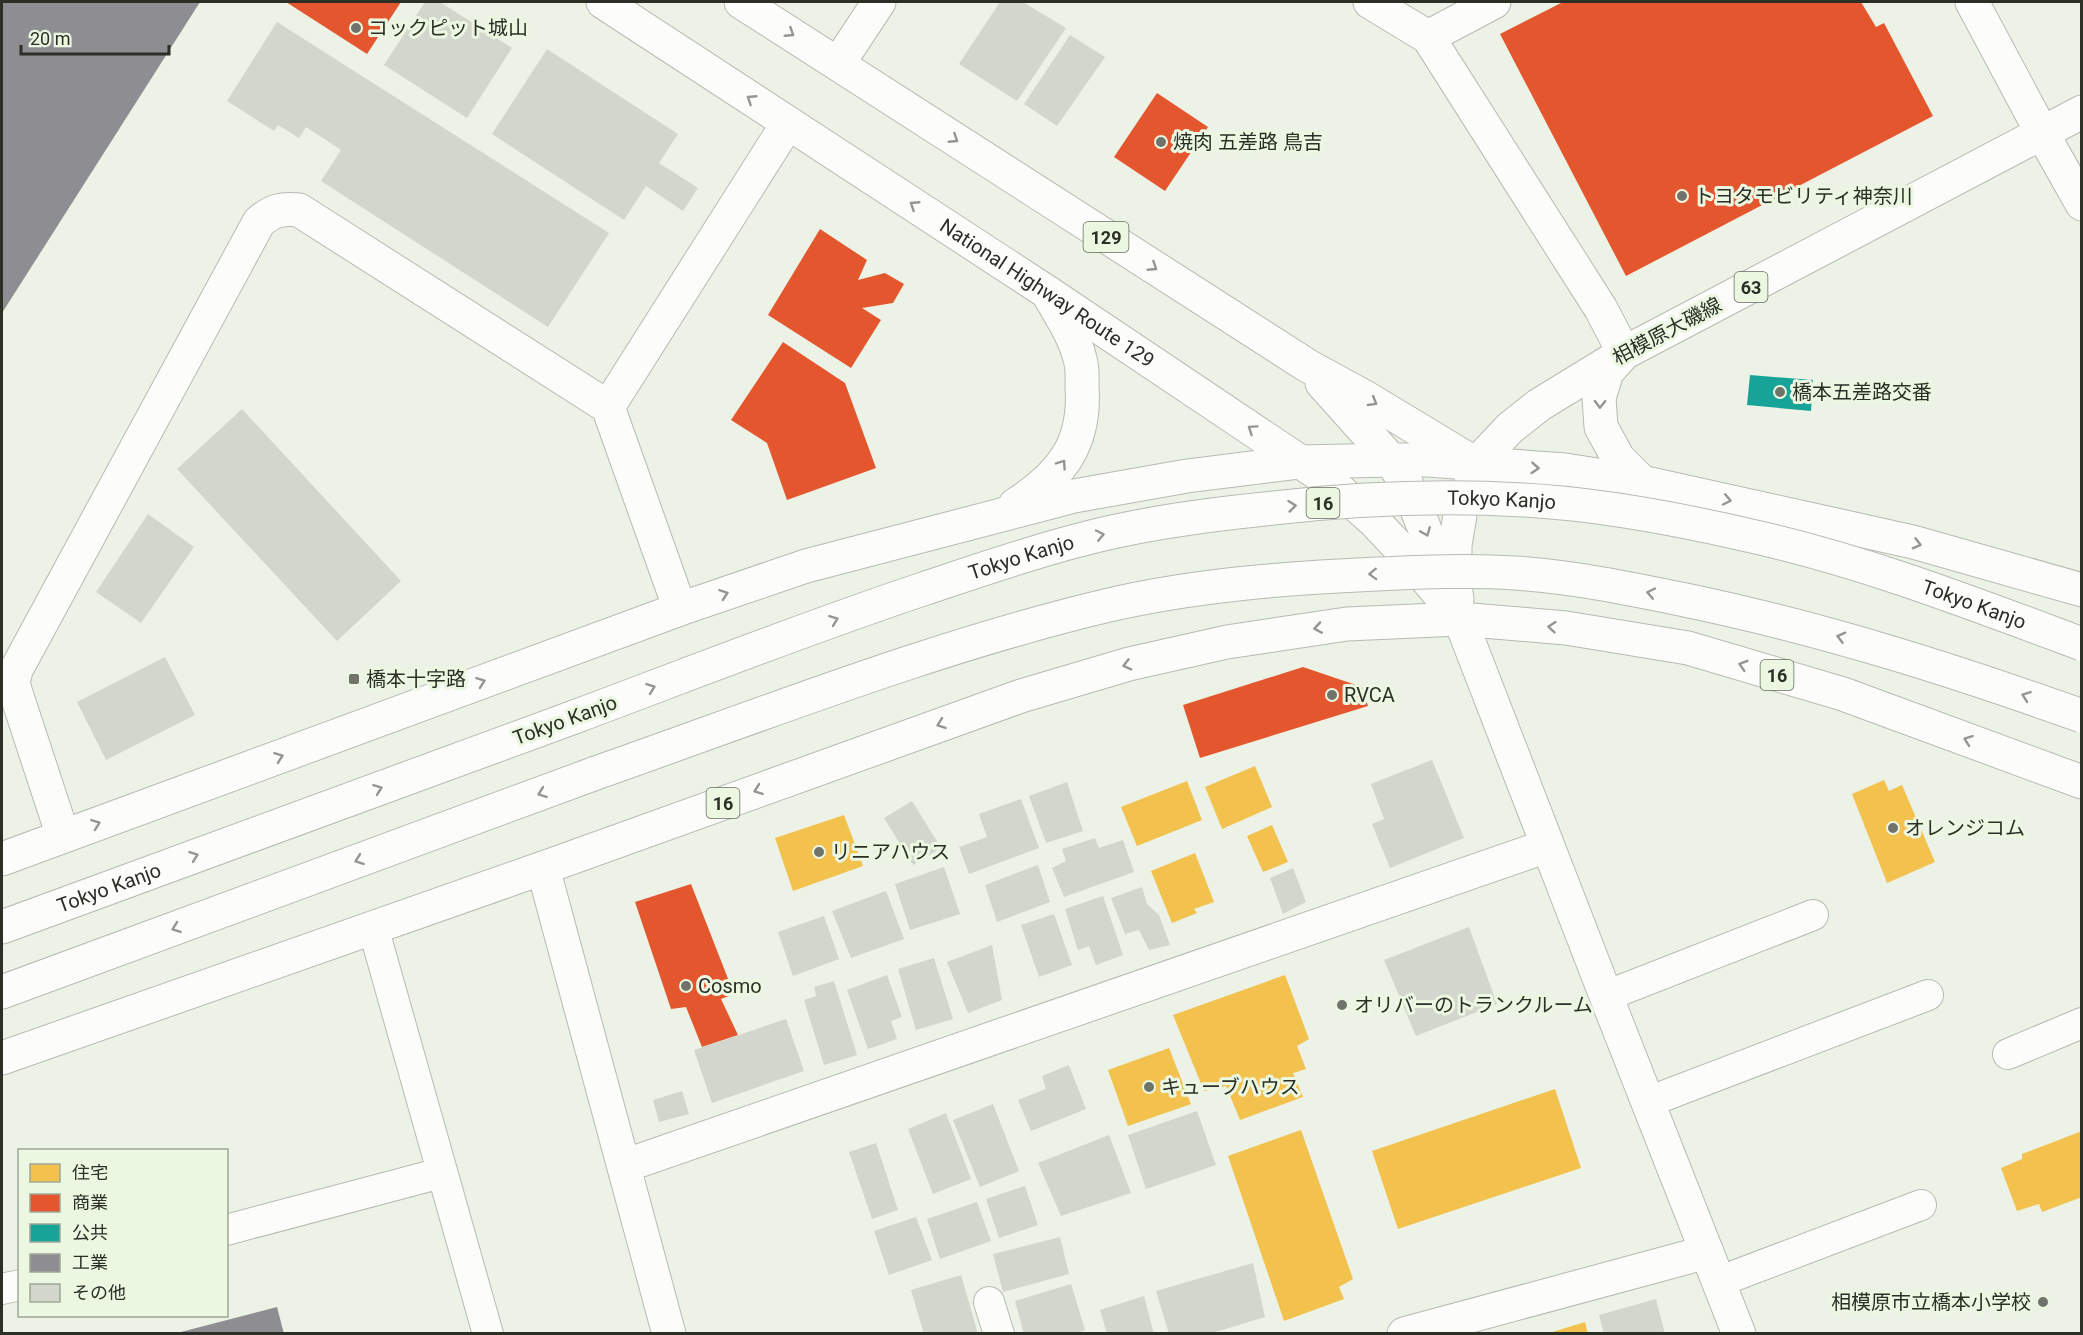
<svg xmlns="http://www.w3.org/2000/svg" width="2083" height="1335" font-family="Roboto,'Noto Sans JP',sans-serif">
<rect width="100%" height="100%" fill="#ecf2e6"/>
<!-- homes -->
<path fill="#f2c14e" d="M1255 766 1272 807 1222 829 1205 787Z
M1884 780 1889 791 1902 785 1935 862 1887 883 1852 794Z
M1187 781 1202 820 1137 846 1121 807Z
M844 815 863 866 793 891 775 838Z
M1272 825 1288 862 1263 872 1247 836Z
M1195 853 1214 902 1194 909 1197 913 1172 923 1151 871Z
M1285 975 1309 1039 1297 1046 1306 1069 1293 1073 1303 1097 1240 1120 1226 1086 1204 1091 1173 1015Z
M1169 1048 1191 1104 1128 1126 1108 1070Z
M1555 1089 1581 1168 1398 1229 1372 1151Z
M1301 1130 1353 1279 1339 1287 1344 1299 1284 1321 1228 1156Z
M2082 1131V1197L2042 1212 2039 1204 2017 1211 2001 1168 2022 1159V1154Z
M1585 1322 1588 1334H1550L1549 1333Z"/>
<!-- shops -->
<path fill="#e4572e" d="M286 2H401L367 54Z
M1563 2H1861L1876 27 1884 23 1933 116 1626 276 1500 34Z
M1157 93 1208 127 1165 191 1114 157Z
M820 229 867 260 858 280 885 273 904 284 893 303 862 308 881 320 851 368 768 315Z
M783 342 845 383 876 468 787 500 767 443 731 420Z
M1303 667 1362 687 1368 706 1200 758 1183 705Z
M691 884 734 994 721 999 738 1035 702 1047 686 1007 671 1009 635 902Z"/>
<!-- public -->
<path fill="#17a398" d="M1750 375 1813 380 1811 411 1747 405Z"/>
<!-- industry -->
<path fill="#8d8d92" d="M2 2H200L2 313Z
M277 1307 284 1334H178L177 1333Z"/>
<!-- building -->
<path fill="#d2d6cd" d="M425 2H440L512 48 467 118 384 65Z
M1000 2H1023L1066 28 1017 101 959 64Z
M277 22 609 233 548 327 321 181 341 150 306 127 299 138 278 125 274 131 227 101Z
M1070 35 1105 57 1057 126 1024 104Z
M547 49 678 134 659 163 698 188 683 211 646 186 624 220 492 134Z
M242 409 401 581 337 641 177 469Z
M148 514 194 547 141 623 96 592Z
M165 657 195 715 106 760 77 702Z
M1432 760 1464 838 1390 868 1372 824 1384 819 1371 784Z
M1067 782 1083 831 1046 843 1029 796Z
M1021 799 1039 848 969 874 959 847 987 837 979 814Z
M912 801 941 848 913 865 884 818Z
M1095 838 1099 848 1123 840 1134 872 1064 897 1052 868 1066 861 1062 849Z
M1038 865 1050 902 997 922 985 885Z
M944 867 960 914 910 930 895 884Z
M1293 868 1306 902 1283 914 1270 878Z
M1142 887 1147 904 1159 915 1170 945 1149 950 1139 930 1125 934 1111 898Z
M886 891 904 939 851 958 832 911Z
M1103 896 1123 955 1096 965 1089 946 1078 950 1065 909Z
M1054 914 1072 965 1039 977 1021 925Z
M824 916 839 959 793 976 778 932Z
M1469 927 1497 1004 1416 1036 1384 960Z
M992 945 1002 1000 968 1013 947 962Z
M934 958 953 1019 916 1030 898 969Z
M887 975 902 1017 891 1021 897 1039 868 1049 847 990Z
M834 981 857 1055 824 1065 804 1000 816 996 814 987Z
M786 1019 804 1071 712 1103 694 1050Z
M1069 1065 1086 1109 1031 1131 1018 1100 1046 1089 1042 1076Z
M682 1091 689 1114 659 1122 653 1100Z
M993 1104 1019 1171 980 1187 953 1120Z
M1197 1111 1216 1165 1146 1189 1128 1135Z
M946 1113 971 1179 933 1194 908 1129Z
M1109 1135 1131 1193 1061 1216 1038 1163Z
M876 1143 898 1210 872 1219 849 1152Z
M1025 1186 1038 1225 999 1238 986 1199Z
M977 1202 991 1241 940 1259 927 1219Z
M916 1217 932 1260 889 1275 874 1231Z
M1060 1237 1069 1274 1003 1292 993 1254Z
M1253 1263 1265 1317 1209 1334H1169L1156 1291Z
M961 1275 978 1334H924L911 1290Z
M1071 1284 1085 1330 1074 1334H1024L1015 1301Z
M1144 1296 1154 1334H1107L1100 1310Z
M1656 1299 1665 1334H1604L1599 1315Z"/>
<g fill="none" stroke-linecap="round" stroke-linejoin="round">
<defs>
<path id="service" d="M373 927 488 1334
M1606 996 1813 915
M2008 1054 2082 1023
M1648 1102 1928 995
M226 1230 441 1173
M1718 1282 1921 1205
M2 1289 20 1285
M989 1302 999 1334"/>
<path id="minor" d="M1370 2 1428 37 1601 309 1624 353
M1428 37 1494 2
M838 64 879 2
M2042 133 2082 204
M680 609 608 407 788 123
M63 836 13 684 16 670 259 222C272 211 281 208 299 210L608 407
M543 868 669 1334
M624 1166 1547 846
M1404 1334 1707 1252"/>
<path id="tertiary" d="M2042 133 2082 112
M1460 619 1606 996 1739 1334"/>
<path id="primary" d="M1457 599 1455 587V545L1461 509 1473 478 1476 464 1510 428 1539 405 1624 353 2042 133 1972 2"/>
<g id="trunk">
<path id="s1" d="M603 2 1047 292 1329 481 1374 521 1410 559 1460 619"/>
<path d="M741 2 1308 366 1363 396 1469 460"/>
<path d="M1624 353 1607 372 1599 398 1601 427 1618 458 1642 482"/>
<path d="M1322 383 1391 460 1407 485 1450 592"/>
<path d="M1015 505C1061 476 1086 444 1082 387 1082 378 1083 368 1080 359 1075 337 1061 316 1050 297"/>
<path d="M2 859 680 609 806 566 1074 496 1187 476 1300 462 1391 460H1428L1565 470 1642 482 1913 542 2082 590"/>
<path id="s2" d="M2 927 577 716"/>
<path d="M2 992 596 773"/>
<path d="M2 1058 543 868 1021 696 1129 664 1227 642 1347 624 1460 619 1566 628 1688 648 1843 694 2082 782"/>
</g>
</defs>
<!-- service casing -->
<use href="#service" stroke="#b6bbb2" stroke-width="32"/>
<!-- minor casing -->
<use href="#minor" stroke="#b6bbb2" stroke-width="35"/>
<!-- tertiary casing -->
<use href="#tertiary" stroke="#b6bbb2" stroke-width="35"/>
<!-- primary casing -->
<use href="#primary" stroke="#b6bbb2" stroke-width="35"/>
<!-- trunk casing -->
<use href="#trunk" stroke="#b6bbb2" stroke-width="35"/>
<!-- service -->
<use href="#service" stroke="#fcfdfb" stroke-width="30"/>
<!-- minor -->
<use href="#minor" stroke="#fcfdfb" stroke-width="33"/>
<!-- tertiary -->
<use href="#tertiary" stroke="#fcfdfb" stroke-width="33"/>
<!-- primary -->
<use href="#primary" stroke="#fcfdfb" stroke-width="33"/>
<!-- trunk -->
<use href="#trunk" stroke="#fcfdfb" stroke-width="33"/>
<defs>
<g id="trunk-bridge">
<path id="s3" d="M577 716C692 673 806 628 923 589 977 571 1031 552 1087 538 1145 523 1205 515 1265 509 1350 499 1436 495 1523 500 1598 504 1673 518 1747 535 1861 560 1972 603 2082 644"/>
<path d="M596 773C764 714 936 646 1109 605 1196 585 1287 578 1377 574 1422 572 1469 570 1515 573 1574 577 1632 589 1690 601 1824 629 1953 670 2082 716"/>
</g>
</defs>
<!-- trunk-bridge casing -->
<use href="#trunk-bridge" stroke="#b6bbb2" stroke-width="35" stroke-linecap="butt"/>
<!-- trunk-bridge -->
<use href="#trunk-bridge" stroke="#fcfdfb" stroke-width="33"/>
</g>
<!-- one-way arrows -->
<defs><path id="oneway-chevron" d="M-2-3.5L2.5 0L-2 3.5" fill="none" stroke-width="1.6" stroke-linecap="round" stroke-linejoin="round" transform="scale(1.5)"/></defs>
<g stroke="#949690">
<use href="#oneway-chevron" transform="translate(790 33) rotate(33)"/>
<use href="#oneway-chevron" transform="translate(751 99) rotate(-147)"/>
<use href="#oneway-chevron" transform="translate(954 139) rotate(33)"/>
<use href="#oneway-chevron" transform="translate(914 205) rotate(-147)"/>
<use href="#oneway-chevron" transform="translate(1153 267) rotate(33)"/>
<use href="#oneway-chevron" transform="translate(1373 402) rotate(31)"/>
<use href="#oneway-chevron" transform="translate(1600 404) rotate(91)"/>
<use href="#oneway-chevron" transform="translate(1252 429) rotate(-146)"/>
<use href="#oneway-chevron" transform="translate(1062 464) rotate(-55)"/>
<use href="#oneway-chevron" transform="translate(1535 468) rotate(4)"/>
<use href="#oneway-chevron" transform="translate(1727 500) rotate(12)"/>
<use href="#oneway-chevron" transform="translate(1292 506) rotate(-6)"/>
<use href="#oneway-chevron" transform="translate(1426 532) rotate(68)"/>
<use href="#oneway-chevron" transform="translate(1100 535) rotate(-12)"/>
<use href="#oneway-chevron" transform="translate(1917 544) rotate(15)"/>
<use href="#oneway-chevron" transform="translate(1373 574) rotate(178)"/>
<use href="#oneway-chevron" transform="translate(1651 593) rotate(-168)"/>
<use href="#oneway-chevron" transform="translate(724 594) rotate(-19)"/>
<use href="#oneway-chevron" transform="translate(834 620) rotate(-20)"/>
<use href="#oneway-chevron" transform="translate(1552 627) rotate(-175)"/>
<use href="#oneway-chevron" transform="translate(1318 628) rotate(171)"/>
<use href="#oneway-chevron" transform="translate(1841 637) rotate(-165)"/>
<use href="#oneway-chevron" transform="translate(1127 665) rotate(165)"/>
<use href="#oneway-chevron" transform="translate(1743 665) rotate(-163)"/>
<use href="#oneway-chevron" transform="translate(481 682) rotate(-20)"/>
<use href="#oneway-chevron" transform="translate(651 688) rotate(-20)"/>
<use href="#oneway-chevron" transform="translate(2026 696) rotate(-160)"/>
<use href="#oneway-chevron" transform="translate(941 724) rotate(160)"/>
<use href="#oneway-chevron" transform="translate(1968 740) rotate(-160)"/>
<use href="#oneway-chevron" transform="translate(279 757) rotate(-20)"/>
<use href="#oneway-chevron" transform="translate(378 789) rotate(-20)"/>
<use href="#oneway-chevron" transform="translate(758 790) rotate(160)"/>
<use href="#oneway-chevron" transform="translate(542 793) rotate(160)"/>
<use href="#oneway-chevron" transform="translate(96 824) rotate(-20)"/>
<use href="#oneway-chevron" transform="translate(194 856) rotate(-20)"/>
<use href="#oneway-chevron" transform="translate(359 860) rotate(160)"/>
<use href="#oneway-chevron" transform="translate(176 928) rotate(160)"/>
</g>
<!-- markers -->
<g fill="#6f7369" stroke="#ecf7e1" stroke-width="2">
<circle cx="356" cy="28" r="6"/>
<circle cx="1161" cy="142" r="6"/>
<circle cx="1682" cy="196" r="6"/>
<circle cx="1780" cy="392" r="6"/>
<rect x="348" y="673" width="12" height="12" rx="3"/>
<circle cx="1332" cy="695" r="6"/>
<circle cx="1893" cy="828" r="6"/>
<circle cx="819" cy="852" r="6"/>
<circle cx="686" cy="986" r="6"/>
<circle cx="1342" cy="1005" r="6"/>
<circle cx="1149" cy="1087" r="6"/>
<circle cx="2043" cy="1302" r="6"/>
</g>
<g text-anchor="middle" dominant-baseline="central" stroke-width="6" stroke-linejoin="round" paint-order="stroke">
<!-- shield labels -->
<g fill="#ecf7e1" stroke="#656b5e" stroke-width="1.5">
<rect x="1083.5" y="222" width="45" height="30" rx="4.5"/>
<rect x="1734.5" y="272" width="33" height="30" rx="4.5"/>
<rect x="1306.5" y="488" width="33" height="30" rx="4.5"/>
<rect x="1760.5" y="660" width="33" height="30" rx="4.5"/>
<rect x="706.5" y="788" width="33" height="30" rx="4.5"/>
</g>
<g font-size="18" font-weight="bold" fill="#2b2f26">
<text x="1106" y="237">129</text>
<text x="1751" y="287">63</text>
<text x="1323" y="503">16</text>
<text x="1777" y="675">16</text>
<text x="723" y="803">16</text>
</g>
<!-- poi labels -->
<g font-size="20" fill="#2b2f26" stroke="#ecf7e1" text-anchor="start">
<text x="368" y="28">コックピット城山</text>
<text x="1173" y="142">焼肉 五差路 鳥吉</text>
<text x="1694" y="196">トヨタモビリティ神奈川</text>
<text x="1792" y="392">橋本五差路交番</text>
<text x="366" y="679">橋本十字路</text>
<text x="1344" y="695">RVCA</text>
<text x="1905" y="828">オレンジコム</text>
<text x="831" y="852">リニアハウス</text>
<text x="698" y="986">Cosmo</text>
<text x="1354" y="1005">オリバーのトランクルーム</text>
<text x="1161" y="1087">キューブハウス</text>
<text x="2031" y="1302" text-anchor="end">相模原市立橋本小学校</text>
</g>
<!-- street labels -->
<g font-size="20" fill="#2b2f26" stroke="#ecf7e1">
<text stroke="none"><textPath href="#s1" startOffset="531">National Highway Route 129</textPath></text>
<text transform="translate(1667 331) rotate(-28)">相模原大磯線</text>
<text stroke="none"><textPath href="#s3" startOffset="958">Tokyo Kanjo</textPath></text>
<text stroke="none"><textPath href="#s3" startOffset="472">Tokyo Kanjo</textPath></text>
<text stroke="none"><textPath href="#s3" startOffset="1444">Tokyo Kanjo</textPath></text>
<text transform="translate(565 720) rotate(-20)">Tokyo Kanjo</text>
<text stroke="none"><textPath href="#s2" startOffset="114">Tokyo Kanjo</textPath></text>
</g>
</g>
<!-- border -->
<rect width="2083" height="1335" fill="none" stroke="#2b2f26" stroke-width="6"/>
<!-- legend -->
<rect x="18" y="1149" width="210" height="168" fill="#ecf7e1" stroke="#9fa796" stroke-width="1.5"/>
<rect x="30" y="1164" width="30" height="18" fill="#f2c14e" stroke="#9fa796" stroke-width="1.5"/>
<text x="72" y="1179" font-size="18" fill="#2b2f26">住宅</text>
<rect x="30" y="1194" width="30" height="18" fill="#e4572e" stroke="#9fa796" stroke-width="1.5"/>
<text x="72" y="1209" font-size="18" fill="#2b2f26">商業</text>
<rect x="30" y="1224" width="30" height="18" fill="#17a398" stroke="#9fa796" stroke-width="1.5"/>
<text x="72" y="1239" font-size="18" fill="#2b2f26">公共</text>
<rect x="30" y="1254" width="30" height="18" fill="#8d8d92" stroke="#9fa796" stroke-width="1.5"/>
<text x="72" y="1269" font-size="18" fill="#2b2f26">工業</text>
<rect x="30" y="1284" width="30" height="18" fill="#d2d6cd" stroke="#9fa796" stroke-width="1.5"/>
<text x="72" y="1299" font-size="18" fill="#2b2f26">その他</text>
<!-- scale -->
<path d="M21 45v9h148v-9" fill="none" stroke="#2b2f26" stroke-width="3"/>
<text x="30" y="45" font-size="18" fill="#2b2f26" stroke="#ecf7e1" stroke-width="4.5" paint-order="stroke">20 m</text>
</svg>
